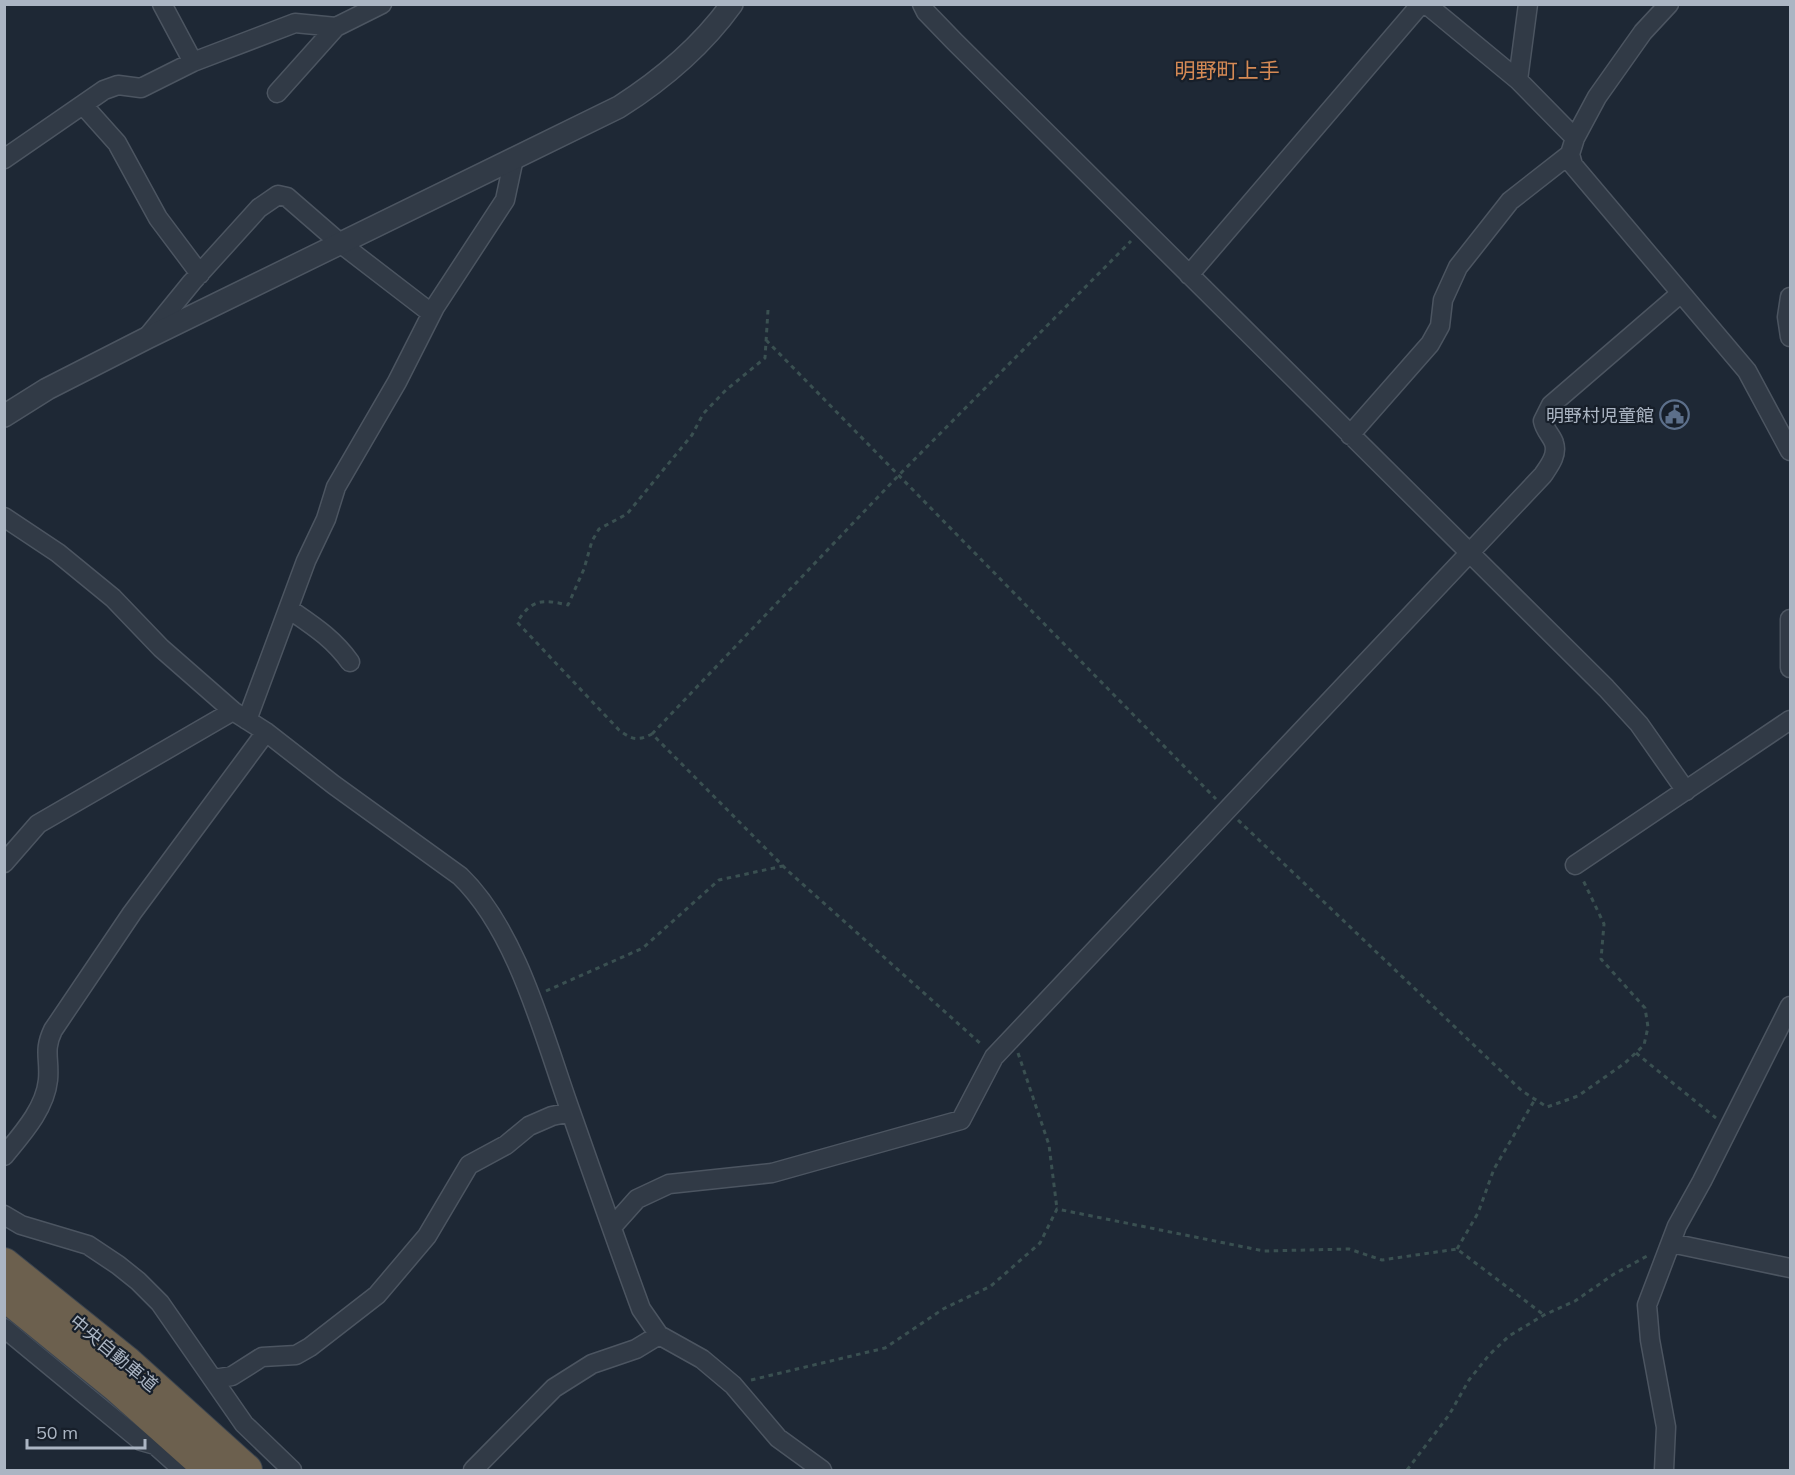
<svg xmlns="http://www.w3.org/2000/svg" width="1795" height="1475" font-family="Mulish,'Noto Sans JP',sans-serif">
<rect width="100%" height="100%" fill="#1e2835"/>
<g fill="none" stroke-linecap="round" stroke-linejoin="round">
<defs>
<path id="minor" d="M162 4 193 62
M922 4 926 12 954 41 1606 688 1639 724 1686 791
M1426 4 1518 80
M1528 4 1518 80 1575 138
M1669 4 1643 32 1597 97 1575 138 1570 154 1573 165 1747 371 1790 451
M277 93 336 27 382 4
M83 105 117 143 158 218 200 274
M4 159 104 90 118 85 141 88 193 62 295 23 336 27
M1189 275 1421 4
M1790 297 1787 317 1790 337
M148 336 192 282 259 208 278 195 287 197 340 243 431 313
M1350 435 1430 344 1440 326 1443 300 1458 267 1510 201 1570 154
M4 517 58 553 113 598 161 648 233 711 266 732 334 785 460 876C516 930 542 1030 568 1104 592 1172 616 1241 641 1309L659 1335 702 1359 733 1385 778 1438 822 1470
M289 609C312 625 333 638 350 662
M1790 619V668
M247 720 306 561 326 519 336 487 397 382 435 307 505 200 514 158
M4 863 38 824 233 711
M1575 865 1790 720
M4 1156C22 1134 45 1109 48 1080 50 1058 43 1051 53 1030L132 913 266 732
M4 1215 21 1225 88 1245 118 1265 138 1281 160 1303 244 1424 292 1470
M612 1227 637 1199 669 1184 772 1173 961 1120 994 1057 1543 475C1549 466 1558 455 1554 443 1552 436 1545 431 1543 421L1551 405 1681 293
M1671 1243 1790 1268
M4 1328 141 1441 155 1445 183 1470
M214 1379 232 1376 262 1357 296 1355 310 1347 377 1295 427 1236 469 1165 506 1145 529 1126 552 1116 571 1112
M473 1470 554 1388 592 1364 636 1349 659 1335
M1664 1470 1666 1427 1650 1340 1647 1305 1677 1226 1702 1181 1790 1006"/>
<path id="tertiary" d="M4 416 47 389 147 338 619 107C663 79 701 47 732 4"/>
<path id="motorway" d="M4 1264 126 1362 246 1470
M4 1294 117 1386 211 1470"/>
</defs>
<!-- minor casing -->
<use href="#minor" stroke="#4c5561" stroke-width="21"/>
<!-- tertiary casing -->
<use href="#tertiary" stroke="#4c5561" stroke-width="24"/>
<!-- motorway casing -->
<use href="#motorway" stroke="#3c4550" stroke-width="34"/>
<!-- path -->
<path stroke="#3a5051" stroke-width="3" stroke-dasharray="4.5 4.5" stroke-linecap="butt" d="M768 310 765 358 726 390 703 414 692 435 627 514 599 529 592 541 584 569 568 605C542 599 532 599 517 622L619 730C632 740 638 741 652 734L788 871 982 1045
M766 340 1216 799
M652 734 898 476 1131 241
M1238 820 1522 1091 1547 1107 1578 1096 1625 1063 1644 1045 1648 1027 1645 1008 1601 959 1604 924 1583 880
M546 991 643 948 719 880 783 866
M1018 1053 1049 1145 1057 1209
M1636 1053 1716 1118
M1457 1249 1478 1213 1494 1169 1534 1101
M751 1380 885 1348 943 1309 991 1286 1040 1243 1057 1209 1264 1251 1349 1249 1382 1260 1457 1249 1544 1315
M1407 1470 1449 1415 1469 1380 1489 1355 1509 1336 1544 1315 1575 1301 1614 1274 1649 1255"/>
<!-- minor -->
<use href="#minor" stroke="#313a46" stroke-width="18"/>
<!-- tertiary -->
<use href="#tertiary" stroke="#313a46" stroke-width="21"/>
<!-- motorway -->
<use href="#motorway" stroke="#6c604e" stroke-width="32"/>
</g>
<!-- icons -->
<defs>
<symbol id="civic-ring" viewBox="-11 -11 22 22"><circle r="9.5" fill="#171f2a" stroke="#5c6f8a" stroke-width="1.5"/><path d="M-.6-6.5H3V-4.5H.6V-3L4-1V1h2V6H-6V1h2V-1L-.6-3ZM-1.2 2.5V6h2.4V2.5Z" fill="#5c6f8a"/></symbol>
</defs>
<g fill-rule="evenodd">
<use href="#civic-ring" x="1658" y="398" width="33" height="33"/>
</g>
<g text-anchor="middle" dominant-baseline="central" stroke-width="4.5" stroke-linejoin="round" paint-order="stroke">
<!-- poi labels -->
<g font-size="18" fill="#abb5c3" stroke="#171f2a" text-anchor="end">
<text x="1654" y="415">明野村児童館</text>
</g>
<!-- street labels -->
<g font-size="18" fill="#abb5c3" stroke="#171f2a">
<text transform="translate(114 1353) rotate(40)">中央自動車道</text>
</g>
<!-- quarter labels -->
<g font-size="21" fill="#d58a55" stroke="#171f2a">
<text x="1227" y="70">明野町上手</text>
</g>
</g>
<!-- border -->
<rect width="1795" height="1475" fill="none" stroke="#abb5c3" stroke-width="12"/>
<!-- scale -->
<path d="M27 1439v9h118v-9" fill="none" stroke="#abb5c3" stroke-width="3"/>
<text x="36" y="1439" font-size="18" fill="#abb5c3" stroke="#171f2a" stroke-width="4.5" paint-order="stroke">50 m</text>
</svg>
